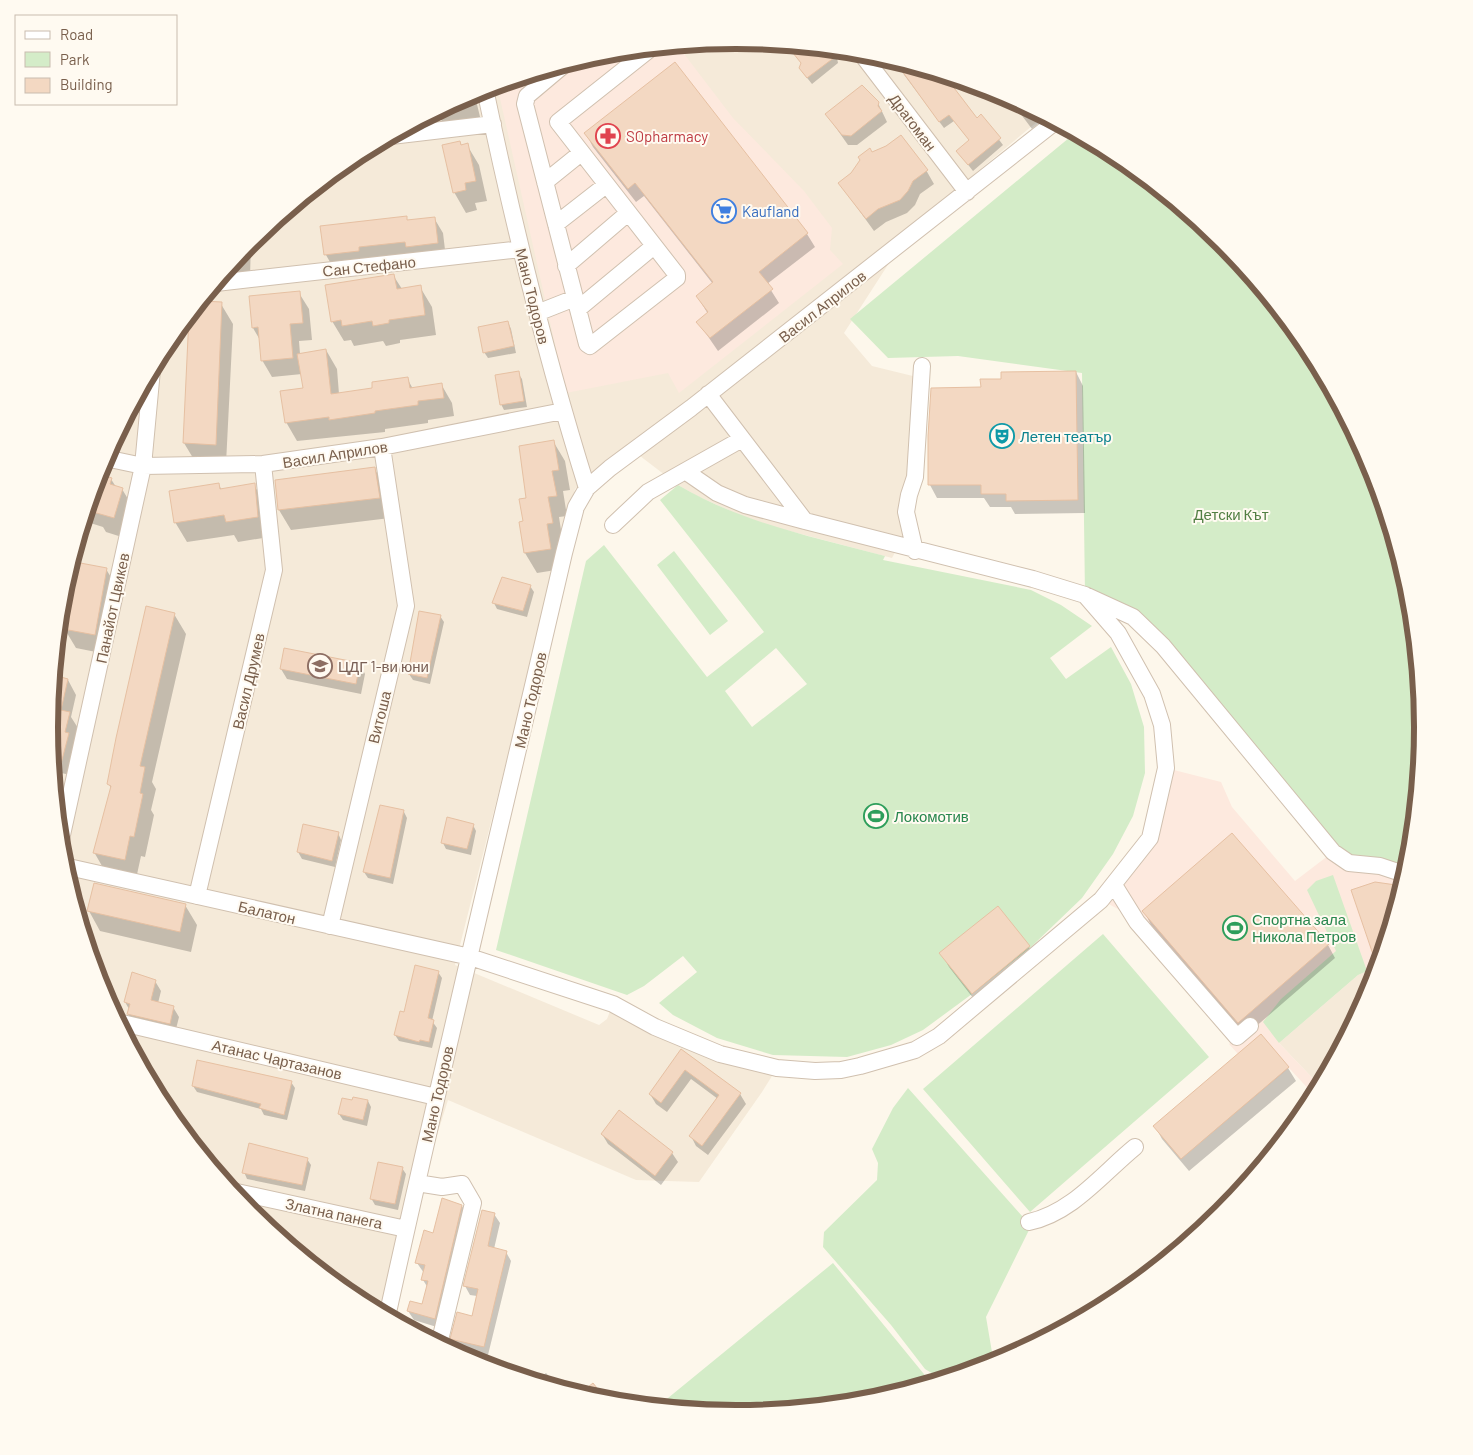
<svg xmlns="http://www.w3.org/2000/svg" width="1473" height="1455" font-family="Barlow,sans-serif">
<rect width="100%" height="100%" fill="#fdf7eb"/>
<!-- residential -->
<path fill="#f5ead9" d="M737 40 871 53 1000 92 1044 116 978 171 902 243 844 333 872 366 925 379 913 518 892 558 755 522 697 496 678 485 627 446 575 489 455 965 599 1025 607 1019 613 1004 777 1068 762 1092 699 1182 636 1180 448 1100 381 1313 354 1299 250 1213 165 1109 101 990 62 861 49 727 62 593 101 464 165 345 251 241 355 156 474 92 603 53Z
M1375 967 1378 971 1372 991 1320 1086 1279 1043 1358 975Z"/>
<!-- commercial -->
<path fill="#fde9de" d="M678 46 733 118 804 191 832 228 830 250 843 264 679 393 668 373 566 393 497 85 603 53Z
M1166 768 1221 782 1232 807 1295 881 1333 852 1407 875 1378 971 1375 967 1358 975 1279 1043 1320 1086 1315 1096 1289 1068 1181 1159 1238 1054 1229 1044 1237 1037 1151 938 1118 909 1101 900 1150 838Z"/>
<!-- green -->
<path fill="#d4ecc8" fill-rule="evenodd" d="M1075 133 1119 156 1223 242 1308 346 1372 465 1411 594 1424 728 1411 862 1405 880 1349 863 1163 646 1085 595 1082 373 958 356 888 358 850 319Z
M678 485C742 523 814 537 885 556L883 560 1031 590 1061 605 1092 626 1050 658 1066 679 1111 647 1131 684 1144 727 1145 773 1133 816 1113 854 1082 898 1031 947 972 994 923 1030 891 1045 847 1057 773 1055 717 1038 673 1015 659 1003 697 972 683 956 644 986 627 995 496 950 586 561 604 545 707 677 764 632 660 500ZM776 648 807 684 752 727 725 691Z
M674 551 728 621 710 635 657 565Z
M1333 875 1367 971 1358 975 1279 1043 1263 1022 1281 999 1336 951 1307 890 1316 881Z
M1103 934 1209 1057 1030 1212 923 1089Z
M908 1088 1031 1226 986 1317 994 1364 943 1380 925 1369 891 1325 823 1247 824 1232 877 1180 878 1163 872 1149 893 1108Z
M833 1263 928 1379 919 1387 870 1402 736 1415 657 1407Z"/>
<!-- shadow -->
<path fill="#0003" d="M804 47 846 51 837 58 838 63 812 84 804 74 802 64 795 54Z
M893 60 941 74 977 119 981 116 1003 145 973 171 962 157 970 141 954 121 944 128Z
M474 92 482 125 446 129 437 112Z
M1008 97 1046 117 1032 129Z
M878 103 887 122 857 145H848L827 115Z
M586 134 807 234 815 247 767 284 779 303 718 351 698 322 708 314 697 296 713 284 644 196 636 202 593 147Z
M460 142 462 146 467 145 479 165 487 201 475 203 477 210 466 213 454 192Z
M872 153 926 170 934 184 920 194 915 205 907 213 886 222 874 231 840 184Z
M406 218 408 221 434 218 443 233 446 258 334 269 326 255Z
M251 240 250 278 221 277Z
M393 275 402 289 420 287 432 307 436 335 400 340V343L386 346 383 341 354 346 351 340 344 341 332 321Z
M299 293 309 309 312 340 299 341 300 354 326 350 337 369 339 394 374 389 407 378 413 389 441 384 452 403 454 416 428 420V423L385 429V432L297 441 286 422 304 389 302 374 272 377 262 360 260 340 253 328Z
M221 304 233 324 226 464 196 463 184 443Z
M508 322 511 329 516 353 488 358 484 352Z
M1076 372 1083 386 1085 513 1015 514 1011 507H990L984 498H937L930 485 982 388 1003 380Z
M518 373 522 379 527 407 504 410 501 404Z
M553 441 565 461 570 490 563 491 567 516 559 517 563 543 558 544 562 569 537 573 525 553 520 523 524 522 527 499Z
M374 468 386 488 390 518 291 530 279 510Z
M98 475 111 479 116 487 122 489 134 509 125 538 106 532 103 527 84 521Z
M218 484 222 490 254 485 266 505 269 537 238 542 234 535 187 542 175 522Z
M106 569 118 589 106 654 76 648 64 628Z
M530 586 534 592 527 617 497 609 494 603Z
M174 614 186 634 152 782 156 789 151 810 154 815 145 857 141 856 136 879 106 873 94 852 111 789 109 784Z
M440 616 444 622 430 684 413 680 409 674Z
M360 664 365 674 361 694 287 679 281 669Z
M54 677 68 680 76 695 71 717 78 728 70 775 53 771 49 727Z
M404 812 407 818 393 884 368 878 364 872Z
M304 825 338 833 341 840 335 867 302 859 298 852Z
M473 825 476 831 471 855 446 849 443 843Z
M1400 887 1403 888 1380 964 1375 957Z
M185 905 197 925 191 952 100 931 89 911Z
M998 908 1029 947 1037 960 980 1007 949 967 941 953Z
M1144 911 1328 945 1335 958 1246 1035 1151 925Z
M438 972 442 978 432 1021 437 1028 432 1048 399 1041 395 1035 405 1014Z
M155 981 161 991 158 1003 173 1007 179 1017 175 1033 134 1023 128 1014 129 1009 125 1002Z
M1261 1036 1288 1068 1296 1081 1189 1171 1162 1139 1155 1126Z
M682 1051 740 1094 746 1104 708 1155 696 1146 691 1136 718 1099 691 1079 667 1112 656 1104 650 1094Z
M291 1082 295 1088 287 1120 264 1115 261 1109 197 1092 193 1086Z
M368 1101 371 1107 367 1126 343 1120 339 1114 353 1102Z
M602 1134 672 1153 678 1162 661 1185 608 1144Z
M307 1159 311 1165 305 1191 247 1179 244 1172Z
M402 1168 406 1174 398 1210 375 1205 371 1198Z
M462 1206 467 1215 440 1328 414 1320 408 1311 423 1305 428 1288 423 1280 424 1273 417 1263 434 1234Z
M494 1214 500 1223 494 1249 506 1252 511 1261 488 1355 457 1348 452 1339 472 1317 477 1296 470 1295 465 1286Z
M546 1373 561 1389 535 1381Z"/>
<!-- building -->
<path fill="#f3d8c2" stroke="#e6c0a2" d="M803 47H812L843 51 807 78 799 68 801 63 793 53Z
M894 60 945 76 977 118 981 114 1001 138 968 165 956 151 969 140 949 115 939 122Z
M675 62 808 233 759 272 773 289 710 338 696 322 708 312 696 296 713 282 635 183 628 189 584 133Z
M862 85 879 102 878 106 882 111 851 136 842 135 825 114Z
M901 135 928 170 913 181 908 191 900 200 878 209 866 219 838 183 851 173 860 160 858 157 870 148 872 152 886 146Z
M460 141 461 145 468 143 476 181 465 183 466 190 453 193 442 145Z
M407 216V220L435 217 438 243 406 247 405 242 359 247V251L324 255 320 226Z
M394 274 397 289 421 285 425 315 389 320V323L373 326 372 321 342 326 341 320 331 322 325 285Z
M300 291 303 323 290 324 293 358 261 361 258 327 252 328 249 296Z
M201 301 222 302 216 445 183 443 189 316Z
M508 321 514 346 483 353 478 327Z
M326 349 331 394 372 388V382L408 377 410 388 442 383 444 398 418 401V405L375 411V413L329 420V417L285 423 280 391 303 388 297 354Z
M519 371 524 401 500 405 495 375Z
M1076 371 1078 500 1006 501V494H981V485H928V436L931 388 981 387 980 379H1001V372Z
M554 440 559 470 552 471 557 496 548 497 553 523 547 524 551 549 524 553 519 522 523 521 519 499 526 498 519 446Z
M375 467 380 498 278 510 275 480Z
M99 474 112 478 110 484 123 488 114 518 93 512 95 508 89 506Z
M219 483 220 489 255 483 258 517 226 522 224 515 174 523 169 491Z
M75 562 107 568 95 635 63 629Z
M502 577 531 585 523 611 492 603Z
M146 606 175 613 140 766 145 767 140 793 143 794 134 837 130 836 125 860 93 853 111 786 107 784 116 738Z
M419 611 441 615 427 678 408 674Z
M284 648 360 663 356 684 280 669Z
M54 675 68 679 61 710 70 712 65 732 69 733 56 783H54L49 727Z
M380 805 404 810 390 878 363 872Z
M447 817 474 824 467 849 441 843Z
M303 824 339 832 332 861 297 852Z
M1232 833 1329 944 1238 1023 1142 911Z
M1375 882 1403 886 1378 969 1351 890Z
M94 883 186 904 180 932 87 911Z
M998 906 1030 946 972 994 939 953Z
M415 965 439 971 428 1018 434 1020 429 1042 420 1040 419 1042 394 1035 400 1011 404 1012Z
M132 972 156 980 151 1000 174 1006 170 1024 127 1014 130 1004 124 1002Z
M1261 1034 1289 1067 1181 1159 1153 1126Z
M681 1049 741 1093 702 1146 689 1136 719 1095 685 1070 661 1103 649 1094Z
M197 1060 292 1081 284 1115 259 1108 261 1104 192 1086Z
M353 1097 368 1100 363 1120 338 1114 342 1098 352 1100Z
M619 1110 673 1152 655 1176 601 1134Z
M249 1143 308 1158 302 1185 242 1173Z
M378 1162 403 1167 395 1204 370 1199Z
M442 1198 462 1205 435 1319 407 1311 410 1301 422 1304 428 1281 421 1280 425 1265 415 1263 424 1230 433 1233Z
M482 1210 495 1213 488 1246 507 1251 484 1347 450 1339 457 1312 472 1316 478 1289 463 1286Z
M593 1383 608 1402 578 1395Z"/>
<g fill="none" stroke-linecap="round" stroke-linejoin="round">
<defs>
<path id="minor" d="M860 52 967 192
M565 64 527 96 525 104 587 344 590 346 677 278V275L558 122 650 49
M485 89C513 223 546 357 587 488
M391 136 493 124
M545 182 581 153
M556 224 606 185
M566 266 628 213
M216 283 521 249
M578 309 654 246
M537 313 575 298
M708 394 805 521 1033 579 1085 595 1133 617 1163 646 1333 852 1349 863 1380 866 1407 875
M105 458 143 466 263 464 382 447 563 411
M685 471 717 493 745 505 805 521
M613 525 648 492 742 439
M915 551 906 512 909 495 915 477 922 366
M60 844 143 466 152 370
M64 866 470 957 613 1004 655 1027 720 1054 777 1068 815 1071 841 1070 860 1066 915 1050 939 1036 1101 900 1150 838 1166 768 1162 725 1152 694 1118 633 1085 595
M1114 885 1137 922 1237 1037 1250 1026
M197 896 274 570 263 464
M330 926 406 606 382 447
M118 1022 436 1097
M417 1183 442 1187 462 1184 473 1203 441 1336
M232 1191 406 1229
M1029 1222C1072 1213 1102 1174 1135 1147
M387 1317C443 1061 505 808 564 553L576 507 587 488 610 468 691 408 1055 122"/>
</defs>
<!-- minor casing -->
<use href="#minor" stroke="#d0c0af" stroke-width="18"/>
<!-- minor -->
<use href="#minor" stroke="#fff" stroke-width="16"/>
</g>
<!-- icons -->
<defs>
<symbol id="pharmacy-ring" viewBox="-11 -11 22 22"><circle r="9.5" fill="#fffaf1" stroke="#e0444e" stroke-width="1.5"/><path d="M-2-6h4v4h4v4h-4v4h-4v-4h-4v-4h4Z" fill="#e0444e"/></symbol>
<symbol id="supermarket-ring" viewBox="-11 -11 22 22"><circle r="9.5" fill="#fffaf1" stroke="#3f7fe0" stroke-width="1.5"/><path d="M-6-5.5h2.5l.6 2H6L4.5 2H-2.5L-4.4-4H-6ZM-1.5 3.2a1.3 1.3 0 1 0 .1 0ZM3 3.2a1.3 1.3 0 1 0 .1 0Z" fill="#3f7fe0"/></symbol>
<symbol id="theatre-ring" viewBox="-11 -11 22 22"><circle r="9.5" fill="#fffaf1" stroke="#0f9aa8" stroke-width="1.5"/><path d="M-5-5.5Q0-4 5-5.5V0Q5 5 0 6Q-5 5-5 0ZM-3.3-2.5H-1v1.5H-3.3ZM1-2.5H3.3v1.5H1ZM-2.8 1Q0 5.5 2.8 1Z" fill="#0f9aa8"/></symbol>
<symbol id="school-ring" viewBox="-11 -11 22 22"><circle r="9.5" fill="#fffaf1" stroke="#8d6e63" stroke-width="1.5"/><path d="M0-5L7-2L0 1L-7-2ZM-4 1L0 2.5L4 1V4Q0 6-4 4Z" fill="#8d6e63"/></symbol>
<symbol id="stadium-ring" viewBox="-11 -11 22 22"><circle r="9.5" fill="#fffaf1" stroke="#2e9e5b" stroke-width="1.5"/><path d="M0-5a6.5 5 0 1 0 0 10a6.5 5 0 1 0 0-10ZM-3.5-1.8h7v3.6h-7Z" fill="#2e9e5b"/></symbol>
</defs>
<g fill-rule="evenodd">
<use href="#pharmacy-ring" x="594" y="122" width="28" height="28"/>
<use href="#supermarket-ring" x="710" y="197" width="28" height="28"/>
<use href="#theatre-ring" x="988" y="422" width="28" height="28"/>
<use href="#school-ring" x="306" y="652" width="28" height="28"/>
<use href="#stadium-ring" x="862" y="802" width="28" height="28"/>
<use href="#stadium-ring" x="1221" y="914" width="28" height="28"/>
</g>
<g text-anchor="middle" dominant-baseline="central" stroke-width="4" stroke-linejoin="round" paint-order="stroke">
<!-- street labels -->
<g font-size="15" fill="#795f4c" stroke="#fffaf1">
<text transform="translate(913 122) rotate(53)">Драгоман</text>
<text transform="translate(369 266) rotate(-6)">Сан Стефано</text>
<text transform="translate(533 296) rotate(76)">Мано Тодоров</text>
<text transform="translate(822 306) rotate(-38)">Васил Априлов</text>
<text transform="translate(335 454) rotate(-9)">Васил Априлов</text>
<text transform="translate(112 608) rotate(-78)">Панайот Цвикев</text>
<text transform="translate(248 681) rotate(-77)">Васил Друмев</text>
<text transform="translate(530 700) rotate(-77)">Мано Тодоров</text>
<text transform="translate(379 717) rotate(-76)">Витоша</text>
<text transform="translate(267 912) rotate(13)">Балатон</text>
<text transform="translate(277 1059) rotate(13)">Атанас Чартазанов</text>
<text transform="translate(437 1094) rotate(-77)">Мано Тодоров</text>
<text transform="translate(334 1213) rotate(12)">Златна панега</text>
</g>
<!-- health labels -->
<g font-size="15" fill="#be3a42" stroke="#fffaf1" text-anchor="start">
<text x="626" y="136">SOpharmacy</text>
</g>
<!-- shop labels -->
<g font-size="15" fill="#366cbe" stroke="#fffaf1" text-anchor="start">
<text x="742" y="211">Kaufland</text>
</g>
<!-- culture labels -->
<g font-size="15" fill="#0d838f" stroke="#fffaf1" text-anchor="start">
<text x="1020" y="436">Летен театър</text>
</g>
<!-- park labels -->
<g font-size="15" fill="#527f43" stroke="#fffaf1">
<text x="1231" y="514">Детски Кът</text>
</g>
<!-- education labels -->
<g font-size="15" fill="#785e54" stroke="#fffaf1" text-anchor="start">
<text x="338" y="666">ЦДГ 1-ви юни</text>
</g>
<!-- leisure labels -->
<g font-size="15" fill="#27864d" stroke="#fffaf1" text-anchor="start">
<text x="894" y="816">Локомотив</text>
<text x="1252" y="919">Спортна зала<tspan x="1252" dy="17">Никола Петров</tspan></text>
</g>
</g>
<!-- crop -->
<path d="M0 0H1473V1455H0ZM58 727a678 678 0 1 1 1356 0a678 678 0 1 1-1356 0Z" fill="#fffaf1" fill-rule="evenodd"/>
<path fill="none" stroke="#795f4c" stroke-width="6" d="M58 727a678 678 0 1 1 1356 0a678 678 0 1 1-1356 0Z"/>
<!-- legend -->
<rect x="15" y="15" width="162" height="90" fill="#fffaf1" stroke="#c9bcaf"/>
<rect x="25" y="31" width="25" height="8" fill="#ffffff" stroke="#c9bcaf"/>
<text x="60" y="40" font-size="15" fill="#795f4c">Road</text>
<rect x="25" y="52" width="25" height="15" fill="#d4ecc8" stroke="#c9bcaf"/>
<text x="60" y="65" font-size="15" fill="#795f4c">Park</text>
<rect x="25" y="78" width="25" height="15" fill="#f3d8c2" stroke="#c9bcaf"/>
<text x="60" y="90" font-size="15" fill="#795f4c">Building</text>
</svg>
